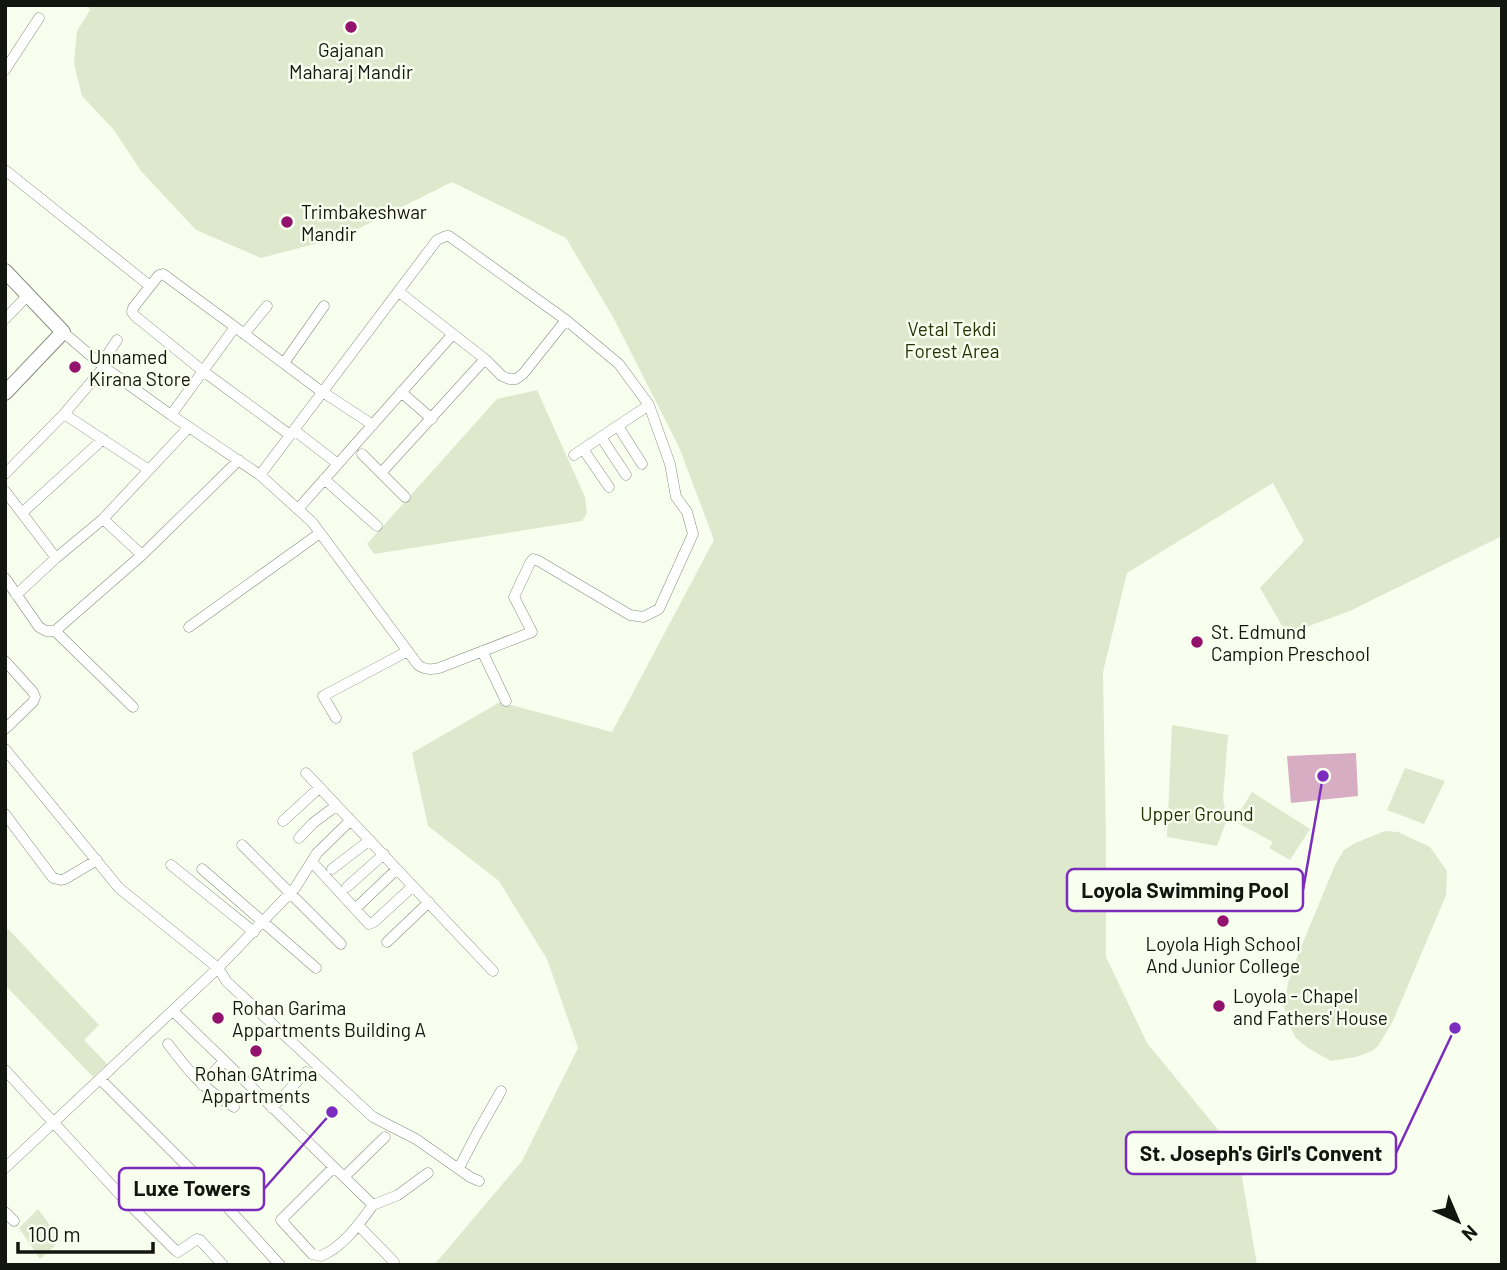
<svg xmlns="http://www.w3.org/2000/svg" width="1507" height="1270" font-family="Barlow,sans-serif">
<rect width="100%" height="100%" fill="#f8ffee"/>
<!-- green -->
<path fill="#dde8cd" d="M87 5H1502V536L1350 611 1287 634 1260 588 1304 541 1273 483 1127 573 1103 672 1106 838V957L1147 1043 1238 1154 1257 1265H434L522 1161 578 1048 547 959 499 881 428 826 412 753 500 702 612 732 714 540 679 447 613 317 566 238 452 182 342 237 261 258 196 230 141 171 114 130 82 96 74 64 77 31 90 10Z
M537 390 585 497 587 513 582 521 374 554 367 544 497 399Z
M1172 725 1228 735 1223 799 1226 814V822L1217 846 1167 837Z
M1405 768 1445 781 1424 824 1387 810Z
M1252 792 1310 829 1290 860 1269 848 1273 842 1234 821Z
M1385 831 1398 832 1430 847 1447 871 1446 895 1393 1021 1378 1046 1372 1051 1356 1057 1331 1061 1308 1048 1296 1038 1289 1025 1284 1006 1288 983 1299 952 1335 865 1344 850 1353 844Z
M8 929 99 1025 84 1040 107 1064 93 1077 5 985V931Z
M38 1209 61 1240 40 1259 19 1228Z"/>
<!-- water -->
<path fill="#d7adc4" d="M1356 753 1358 796 1291 803 1287 756Z"/>
<g fill="none" stroke-linecap="round" stroke-linejoin="round">
<defs>
<path id="street" d="M5 70 39 18
M5 170 150 286
M399 292 485 359 502 376 509 379H516L523 374 566 320
M5 319 28 295
M235 327 163 274 159 275 133 308 132 312 135 316 203 371 290 435
M63 332 104 367 171 415 260 475 312 522 418 665C425 670 431 670 439 668L532 632 514 597 530 563 533 559 537 560 630 615 643 617 659 609 693 534 687 512 676 497 670 464 649 405 619 364 566 320 449 236H446L437 240 260 475
M244 334 267 306
M284 363 324 306
M101 364 117 340
M401 392 432 419
M64 414 149 470
M171 415 235 327 318 389 373 425
M618 426 642 464
M294 430 338 464
M601 437 626 475
M583 449 609 487
M362 454 405 497
M574 455 649 405
M381 473 485 359
M5 474 64 414 104 367
M324 479 377 526
M5 491 56 558
M298 509 453 334
M22 513 103 439
M103 519 142 555
M5 578 39 627 46 631H55L142 555 239 460
M16 595 56 558 103 519 189 427
M189 627 320 533
M55 631 133 707
M482 651 506 701
M5 661 33 692 35 697 33 702 5 729
M336 718 323 696 408 651
M5 749 119 888 218 968 227 982 373 1117 416 1139 470 1177 479 1181
M306 773 493 971
M5 814 53 878 61 880 65 879 97 860
M283 821 319 788
M299 838 313 823 336 806
M242 845 341 944
M312 862 369 924 374 922 413 886
M171 865 254 932
M202 869 316 968
M332 869 370 840
M347 887 384 854
M355 909 397 869
M387 942 429 902
M173 1011 373 1205C359 1224 343 1247 321 1256L312 1254 281 1220 334 1167
M168 1044C190 1073 202 1088 234 1107
M5 1070 125 1200 175 1250 178 1252 197 1239 200 1240 223 1265
M100 1079 218 1197 280 1265
M202 1085 224 1061
M272 1108 306 1072
M5 1168 218 968 295 888 317 853 351 820
M459 1168 476 1135 501 1091
M344 1177 385 1137
M373 1205 398 1195 428 1173
M5 1212 14 1221
M358 1225 394 1262"/>
<path id="secondary" d="M5 271 63 332 5 393"/>
</defs>
<!-- street casing -->
<use href="#street" stroke="#868d7d" stroke-width="11"/>
<!-- secondary casing -->
<use href="#secondary" stroke="#868d7d" stroke-width="16"/>
<!-- street -->
<use href="#street" stroke="#fff" stroke-width="10"/>
<!-- secondary -->
<use href="#secondary" stroke="#fff" stroke-width="14"/>
</g>
<!-- markers -->
<g fill="#93126d" stroke="#f8ffee" stroke-width="2.5">
<circle cx="351" cy="27" r="7"/>
<circle cx="287" cy="222" r="7"/>
<circle cx="75" cy="367" r="7"/>
<circle cx="1197" cy="642" r="7"/>
<circle cx="1223" cy="921" r="7"/>
<circle cx="1219" cy="1006" r="7"/>
<circle cx="218" cy="1018" r="7"/>
<circle cx="256" cy="1051" r="7"/>
</g>
<g text-anchor="middle" dominant-baseline="central" stroke-width="5" stroke-linejoin="round" paint-order="stroke">
<!-- poi labels -->
<g font-size="19" fill="#13150f" stroke="#f8ffee" text-anchor="start">
<text x="351" y="49" text-anchor="middle">Gajanan<tspan x="351" dy="22">Maharaj Mandir</tspan></text>
<text x="301" y="211">Trimbakeshwar<tspan x="301" dy="22">Mandir</tspan></text>
<text x="89" y="356">Unnamed<tspan x="89" dy="22">Kirana Store</tspan></text>
<text x="1211" y="631">St. Edmund<tspan x="1211" dy="22">Campion Preschool</tspan></text>
<text x="1223" y="943" text-anchor="middle">Loyola High School<tspan x="1223" dy="22">And Junior College</tspan></text>
<text x="1233" y="995">Loyola - Chapel<tspan x="1233" dy="22">and Fathers' House</tspan></text>
<text x="232" y="1007">Rohan Garima<tspan x="232" dy="22">Appartments Building A</tspan></text>
<text x="256" y="1073" text-anchor="middle">Rohan GAtrima<tspan x="256" dy="22">Appartments</tspan></text>
</g>
<!-- park labels -->
<g font-size="19" fill="#243204" stroke="#f8ffee">
<text x="952" y="328">Vetal Tekdi<tspan x="952" dy="22">Forest Area</tspan></text>
<text x="1197" y="813">Upper Ground</text>
</g>
</g>
<!-- callouts -->
<path fill="none" stroke="#7b2cbf" stroke-width="2.5" d="M1323 776L1303 890M1455 1028L1396 1153M332 1112L264 1189"/>
<g fill="#7b2cbf" stroke="#f8ffee" stroke-width="2.5">
<circle cx="1323" cy="776" r="7"/>
<circle cx="1455" cy="1028" r="7"/>
<circle cx="332" cy="1112" r="7"/>
</g>
<g fill="#f8ffee" stroke="#7b2cbf" stroke-width="2.5">
<rect x="1067" y="869" width="236" height="42" rx="7"/>
<rect x="1126" y="1132" width="270" height="42" rx="7"/>
<rect x="119" y="1168" width="145" height="42" rx="7"/>
</g>
<g font-size="21" text-anchor="middle" font-weight="bold" fill="#13150f">
<text x="1185" y="898">Loyola Swimming Pool</text>
<text x="1261" y="1161">St. Joseph's Girl's Convent</text>
<text x="192" y="1196">Luxe Towers</text>
</g>
<!-- border -->
<rect width="1507" height="1270" fill="none" stroke="#13150f" stroke-width="14"/>
<!-- north arrow -->
<g transform="translate(1458 1221) rotate(136)" stroke="#f8ffee" stroke-width="5" paint-order="stroke">
<path d="M0-5L12 26L0 18L-12 26Z" fill="#13150f"/>
<text y="-10" font-size="19" font-weight="bold" text-anchor="middle" fill="#13150f">N</text>
</g>
<!-- scale -->
<path d="M18 1242v10h135v-10" fill="none" stroke="#13150f" stroke-width="3.5"/>
<text x="28" y="1242" font-size="21" fill="#13150f" stroke="#f8ffee" stroke-width="5" paint-order="stroke">100 m</text>
</svg>
